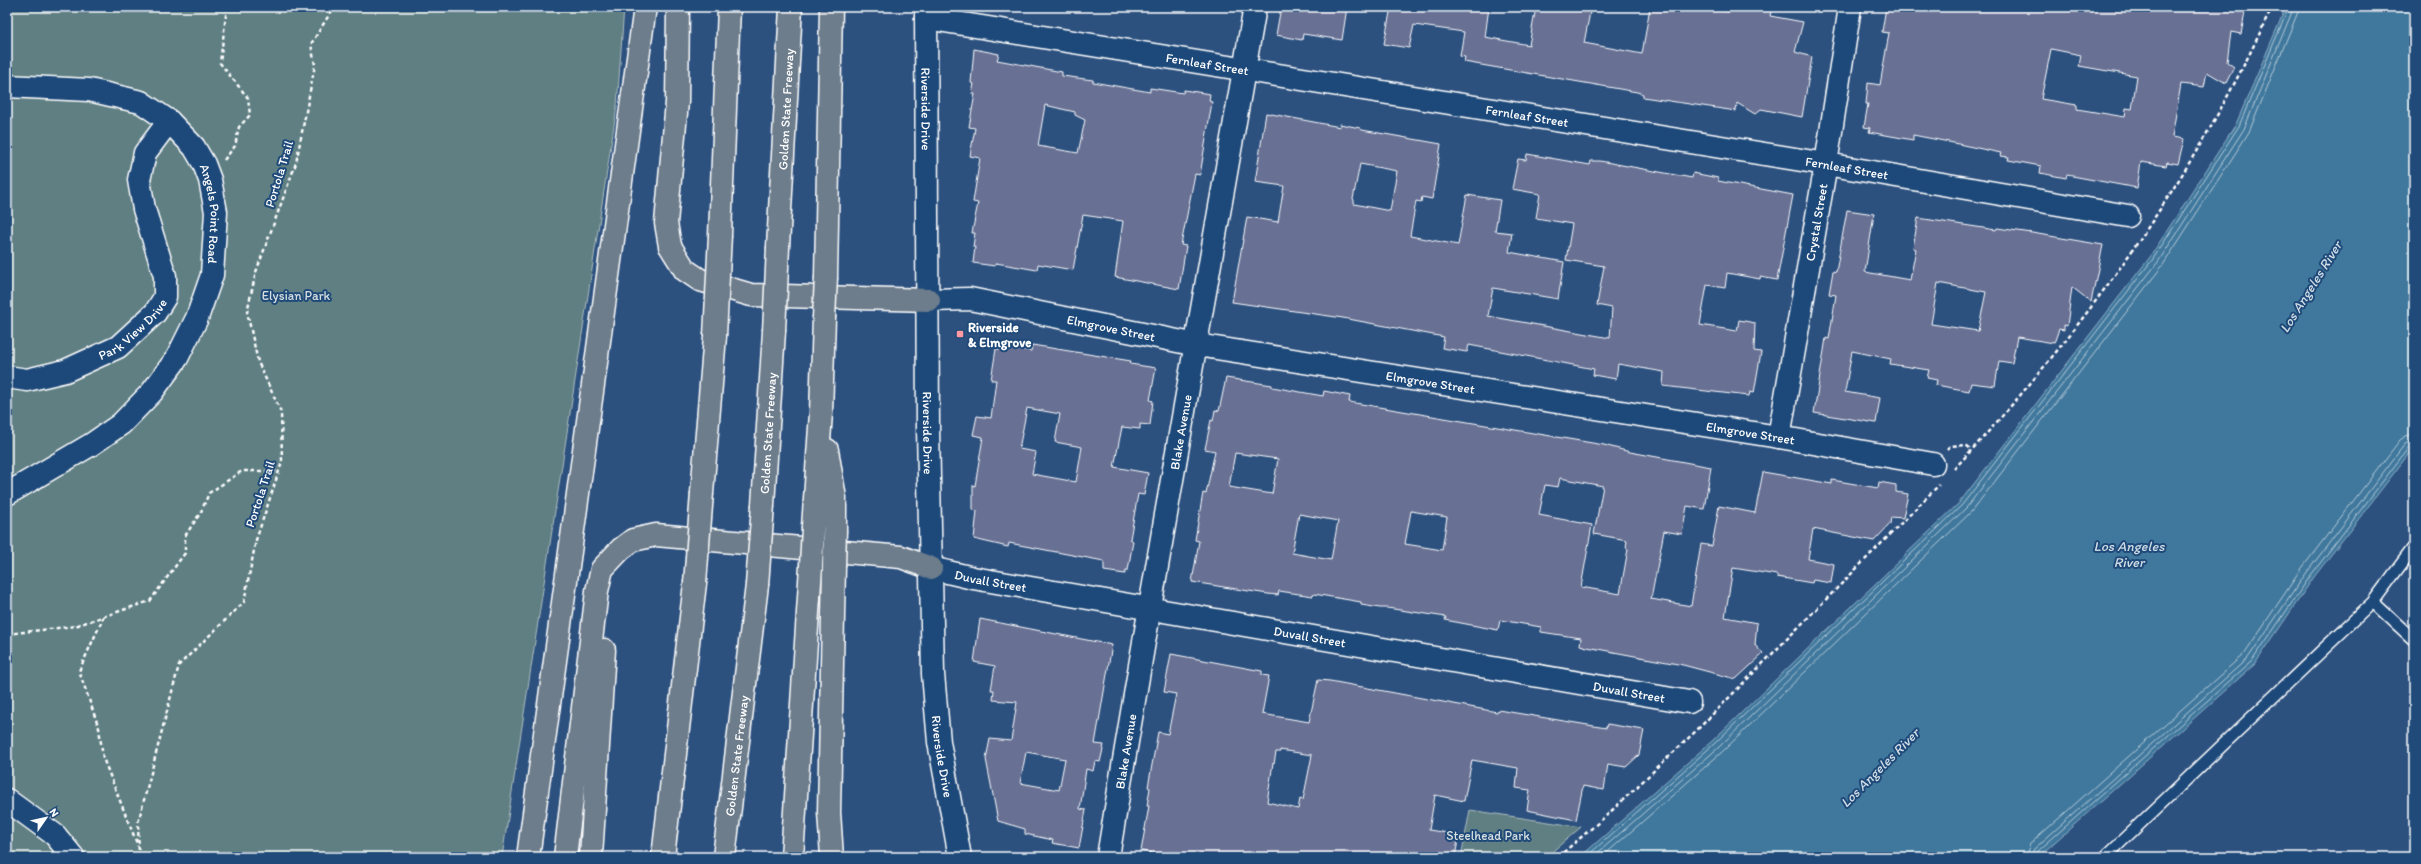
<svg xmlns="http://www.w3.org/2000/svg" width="2421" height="864" font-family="Itim,sans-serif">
<rect width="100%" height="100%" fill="#2d517f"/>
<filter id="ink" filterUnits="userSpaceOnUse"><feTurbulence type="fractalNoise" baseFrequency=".025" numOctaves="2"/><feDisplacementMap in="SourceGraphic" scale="8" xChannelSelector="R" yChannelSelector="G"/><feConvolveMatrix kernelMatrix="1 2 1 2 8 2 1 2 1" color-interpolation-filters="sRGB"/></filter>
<g filter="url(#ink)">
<!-- green -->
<path fill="#5f7f83" stroke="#afbfc1" d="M7 7H624L617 106 502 857H7Z
M1470 810 1581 827 1546 857H1461Z"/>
<!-- water -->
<path fill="#41789d" stroke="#8daec4" d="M2286 7H2414V447L2314 577 2255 664 2038 857H1580L1712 741 1959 503 2150 257 2236 124Z"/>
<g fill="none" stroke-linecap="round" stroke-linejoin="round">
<!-- shore -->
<path stroke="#b3c9d8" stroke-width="1" d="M1586 857 1714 744 1962 505 2153 259 2239 126 2289 7
M1593 857 1718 748 1966 508 2158 262 2244 129 2294 7
M1602 857 1722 752 1971 512 2163 265 2249 132 2300 7
M2025 857 2030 844 2244 654 2302 568 2400 440 2406 436 2414 434
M2031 857 2034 849 2248 658 2307 572 2405 444 2414 440
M2036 857 2037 852 2056 835 2252 661 2311 575 2409 447 2414 445"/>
</g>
<!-- building -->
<path fill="#676f94" stroke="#fff" fill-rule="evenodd" d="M1281 7H1347L1342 40 1303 34 1302 40 1276 35Z
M1391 7H1489L1485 37 1529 45 1536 7H1591L1584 43 1642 54 1650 7H1700L1730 12V10H1736V7H1772L1770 16 1803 22 1795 52 1812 57 1802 117 1761 109 1755 114 1737 103 1736 111 1643 97V94L1637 92 1464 62 1465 57 1460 56 1464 32 1414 25 1409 48 1384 44Z
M1886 7H2246L2241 34 2231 32 2227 62 2234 67 2226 83 2207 72 2204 87 2181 84 2172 137 2184 139 2178 164 2167 162 2166 166 2141 162 2137 188 2067 175 2066 178 2040 173 2041 166 2008 160 2009 157 2000 156 2001 153 1944 141 1913 135V140L1869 132 1870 128 1864 127 1868 104H1866L1868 83 1880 85 1889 33 1882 32ZM2051 49 2081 55 2079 66 2137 76 2132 109 2126 108 2125 117 2077 109V105L2041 99Z
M974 49 999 54 997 60 1062 72V76L1093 80V82L1150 92V88L1183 93 1184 90 1210 94 1209 101 1212 102 1200 175 1195 174 1181 245 1186 246 1179 289 1115 277 1123 221 1083 215 1073 270 1038 264 1037 270 996 263 995 266 973 263 975 247H973L975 233H972L978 203 973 202 980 158 970 156 975 128 969 127 975 94H972L974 84 971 83ZM1045 105 1075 112V115L1085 120 1078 153 1038 146Z
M1266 113 1340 127V124L1360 128 1362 130 1441 144 1432 199 1422 197 1421 202 1416 201 1410 236 1458 245 1467 195 1500 200 1495 231 1512 233 1509 252 1564 262 1558 299 1493 288 1488 316 1610 338 1612 308 1597 305 1604 266 1566 260 1572 224 1536 218 1540 194 1512 189 1518 159 1526 160 1527 154 1590 165 1591 161H1600L1692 178 1693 173 1718 178V181L1793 195 1777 280 1760 277V279L1727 273 1725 288 1707 285 1700 325 1737 331 1739 320 1755 323 1754 351 1761 352 1754 393 1750 392 1749 396 1663 386 1664 372 1618 364 1616 379 1593 375 1594 369 1469 345 1467 352 1442 348 1444 337 1343 318 1232 302 1247 217 1278 222 1284 186 1255 182ZM1360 164 1397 171 1390 211 1354 204V200L1353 199Z
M1847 210 1874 214 1865 272 1910 280 1916 249 1913 248 1918 218 1996 230 1997 228 2032 233 2103 245 2091 302 2072 287 2067 326 2064 325V330L2059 329 2054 343 2017 337 2012 363 1999 361 1995 386 1971 383 1969 391 1936 385 1937 380 1927 378 1929 370 1890 364 1891 359 1852 351 1845 392 1880 398 1876 423 1814 413 1826 338 1829 339 1836 295 1829 294 1833 271 1836 272ZM1938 283 1986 292 1978 331 1931 324Z
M1032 345 1131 361 1130 364 1156 368 1150 400 1153 401 1150 425 1140 424V429L1122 427 1114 467 1148 473 1144 495 1138 494 1130 539 1133 541 1128 570H1126L1125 574 1104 571V561L1009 543 1008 547 974 539 977 511 973 510V485L975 486 983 437 973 435 977 416 991 418 996 380H991L996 349 1005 350V347L1031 351ZM1027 408 1060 414 1055 442 1082 447 1076 482 1032 474 1036 452 1019 449Z
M1226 378 1272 385V387L1323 396 1324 391 1350 396 1349 402 1604 445 1630 452 1711 467 1704 509 1687 506 1682 534 1664 531 1651 599 1691 606 1701 544 1712 546 1719 506 1755 513 1763 472 1832 484V480L1878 488 1879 482 1896 485V492L1908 494 1903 518 1891 517 1890 524 1874 541 1813 529 1808 559 1834 564 1831 583 1813 580 1812 583 1777 577V575L1733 568 1725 617 1757 623 1755 645 1763 654 1736 679 1683 665 1587 647 1580 645 1581 638 1541 632V627L1500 620 1498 630 1445 620 1446 617 1387 608H1380L1361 605V602L1314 594 1313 596 1279 591 1278 595 1268 594 1192 582 1199 541 1195 540 1203 493 1206 494 1215 451 1205 449 1211 420 1213 421 1215 410 1219 411ZM1235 453 1278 459 1272 494 1229 487ZM1560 478 1603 486 1594 534 1627 540 1626 548 1628 549 1620 594 1581 587 1592 525 1539 515 1545 485 1558 487ZM1411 511 1447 517 1442 550 1405 544ZM1299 514 1338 521 1331 560 1292 553Z
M980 619 1112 645 1095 744 1104 745 1100 762 1095 761 1093 771 1086 769 1080 809 1086 810 1079 848 1052 843 1053 840 1025 834V829L998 821 986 759 990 739 1011 741 1017 702 993 700 994 690H991L995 666 974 662ZM1026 752 1065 759 1059 790 1020 783Z
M1171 654 1262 671V675L1269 676 1262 714 1309 722 1318 680 1330 681 1497 712 1498 710 1606 728 1607 724 1644 730 1639 755 1626 767 1608 764 1604 790 1583 786 1576 820 1527 810 1530 790 1516 788 1518 768 1472 760 1464 801 1435 795 1429 830 1459 835 1455 857 1418 854V857H1175L1141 851 1149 806H1147L1150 788 1148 787 1158 732 1168 734 1176 694 1164 692ZM1280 750 1312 755 1303 800 1300 799 1298 809 1267 802 1273 763 1274 764 1276 752H1280Z"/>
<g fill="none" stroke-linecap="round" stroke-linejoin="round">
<defs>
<path id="service" d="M2373 602 2414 640
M2105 857 2373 602 2414 547"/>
<g id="minor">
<path id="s1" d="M926 18 1826 164 2128 216"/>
<path id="s2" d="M7 86 89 90 141 102 169 121 194 147 204 164 210 180 216 212 212 275 197 318 177 358 152 392 121 424 92 444 7 494"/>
<path id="s3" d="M929 300 970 299 1197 345 1779 437 1933 464"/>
<path id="s4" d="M7 377 27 380 65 371 118 347 155 313 165 297V276L144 209 139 180 145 153 169 121"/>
<path id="s5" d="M1779 437 1826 164 1850 7"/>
<path id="s6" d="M931 568 973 578 1689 702"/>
<path d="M7 800 55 835 73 857"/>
<path id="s7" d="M1108 857C1154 573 1206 290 1255 7"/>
</g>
<g id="secondary">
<path id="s8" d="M926 7 928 428 933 674 939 742 960 857"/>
</g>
<g id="motorway">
<path d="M678 7 677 102 666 223 670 246 685 270 700 280 751 295 929 300"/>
<path d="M720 235 729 7"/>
<path id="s9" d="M778 247 791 7"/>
<path d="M826 277 831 7"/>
<path d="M827 450 835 498V530"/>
<path d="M702 493 715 336"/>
<path id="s10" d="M763 505 774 331"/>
<path d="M813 527 821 413 824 318"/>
<path d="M528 857 645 7"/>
<path d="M565 857 597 591 602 569 621 549 633 540 656 535 901 557 931 568"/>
<path d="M591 857 604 650"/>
<path d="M663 857 695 583"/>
<path id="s11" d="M724 857 757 585"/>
<path d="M792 857 811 566"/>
<path d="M832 857 829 812 834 567"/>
</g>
</defs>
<!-- service casing -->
<use href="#service" stroke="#fff" stroke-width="14"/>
<!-- minor casing -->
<use href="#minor" stroke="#fff" stroke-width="25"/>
<!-- secondary casing -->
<use href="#secondary" stroke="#fff" stroke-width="25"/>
<!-- motorway casing -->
<use href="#motorway" stroke="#fff" stroke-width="25"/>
<!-- path -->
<path stroke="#fff" stroke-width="2.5" stroke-dasharray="4 3" stroke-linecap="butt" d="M224 160 235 146 239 127 250 115 248 98 220 63 227 7
M1947 449 1950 446 1966 445 1972 450
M1954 469C2082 333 2194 178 2272 7
M104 616 79 671 99 728 103 758 138 846
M7 634 75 626 150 601 185 553V536L201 512 209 493 242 471H279
M139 857 138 823 179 665 244 602 256 540 282 462 281 412 258 362 247 312 256 272 296 163 315 65 311 44 334 7
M1558 857 1606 816 1698 729 1939 485"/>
<!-- service -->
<use href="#service" stroke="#1f4a7a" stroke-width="11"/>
<!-- minor -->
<use href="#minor" stroke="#1f4a7a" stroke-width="22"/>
<!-- secondary -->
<use href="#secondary" stroke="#1f4a7a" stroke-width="22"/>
<!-- motorway -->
<use href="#motorway" stroke="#6d7d8c" stroke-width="22"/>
<defs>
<path id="motorway-bridge" d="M824 318 826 277
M774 331 778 247
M715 336 720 235
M811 566 813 527
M834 567 835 530
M695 583 702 493
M757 585 763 505"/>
</defs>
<!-- motorway-bridge casing -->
<use href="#motorway-bridge" stroke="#fff" stroke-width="25" stroke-linecap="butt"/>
<!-- motorway-bridge -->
<use href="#motorway-bridge" stroke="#6d7d8c" stroke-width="22"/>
</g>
</g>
<!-- markers -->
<rect fill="#ff9aa2" stroke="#1f4a7a" stroke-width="1.5" x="956" y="330" width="8" height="8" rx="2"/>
<g text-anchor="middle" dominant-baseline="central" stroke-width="4" stroke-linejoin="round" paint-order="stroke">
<!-- street labels -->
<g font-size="13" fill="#fff" stroke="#1f4a7a">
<text stroke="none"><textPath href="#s1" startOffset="285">Fernleaf Street</textPath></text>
<text stroke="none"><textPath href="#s9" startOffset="138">Golden State Freeway</textPath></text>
<text stroke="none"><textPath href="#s8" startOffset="102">Riverside Drive</textPath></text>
<text stroke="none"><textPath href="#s1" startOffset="609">Fernleaf Street</textPath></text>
<text stroke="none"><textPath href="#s1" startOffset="933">Fernleaf Street</textPath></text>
<text transform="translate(279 174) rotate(-73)">Portola Trail</text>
<text stroke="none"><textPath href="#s2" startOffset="276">Angels Point Road</textPath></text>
<text stroke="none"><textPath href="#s5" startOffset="218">Crystal Street</textPath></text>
<text stroke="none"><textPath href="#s4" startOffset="140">Park View Drive</textPath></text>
<text stroke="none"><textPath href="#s3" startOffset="185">Elmgrove Street</textPath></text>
<text stroke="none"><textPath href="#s3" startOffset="509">Elmgrove Street</textPath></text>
<text stroke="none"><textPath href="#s7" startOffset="431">Blake Avenue</textPath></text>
<text stroke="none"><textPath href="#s3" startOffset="833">Elmgrove Street</textPath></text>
<text stroke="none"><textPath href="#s10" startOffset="72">Golden State Freeway</textPath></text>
<text stroke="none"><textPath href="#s8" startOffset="426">Riverside Drive</textPath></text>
<text transform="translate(260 494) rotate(-72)">Portola Trail</text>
<text stroke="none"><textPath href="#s6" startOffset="61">Duvall Street</textPath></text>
<text stroke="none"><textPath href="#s6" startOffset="385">Duvall Street</textPath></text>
<text stroke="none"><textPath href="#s6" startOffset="709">Duvall Street</textPath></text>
<text stroke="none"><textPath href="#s7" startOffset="107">Blake Avenue</textPath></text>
<text stroke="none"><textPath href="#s11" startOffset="102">Golden State Freeway</textPath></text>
<text stroke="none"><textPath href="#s8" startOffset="750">Riverside Drive</textPath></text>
</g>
<!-- park labels -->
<g font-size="13" fill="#d7dfe0" stroke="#1f4a7a">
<text x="296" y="295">Elysian Park</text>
<text x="1488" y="835">Steelhead Park</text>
</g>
<!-- poi labels -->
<g font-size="13" font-weight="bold" fill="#fff" stroke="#1f4a7a" text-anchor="start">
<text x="968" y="327">Riverside<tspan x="968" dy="15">&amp; Elmgrove</tspan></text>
</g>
<!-- water labels -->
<g font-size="14" font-style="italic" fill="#d0dde6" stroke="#1f4a7a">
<text transform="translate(2311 287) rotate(-58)">Los Angeles River</text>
<text x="2129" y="546">Los Angeles<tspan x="2129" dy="16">River</tspan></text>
<text transform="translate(1880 768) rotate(-45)">Los Angeles River</text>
</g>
</g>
<!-- margin -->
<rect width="2421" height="864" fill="none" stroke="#1f4a7a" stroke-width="24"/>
<rect x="12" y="12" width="2397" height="840" fill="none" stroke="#fff" stroke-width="1.5" filter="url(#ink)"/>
<!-- north arrow -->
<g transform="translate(46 818) rotate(56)" stroke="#1f4a7a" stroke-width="3" paint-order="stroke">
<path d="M0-3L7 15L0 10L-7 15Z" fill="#ffffff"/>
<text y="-6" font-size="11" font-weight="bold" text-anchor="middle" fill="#ffffff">N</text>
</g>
</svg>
